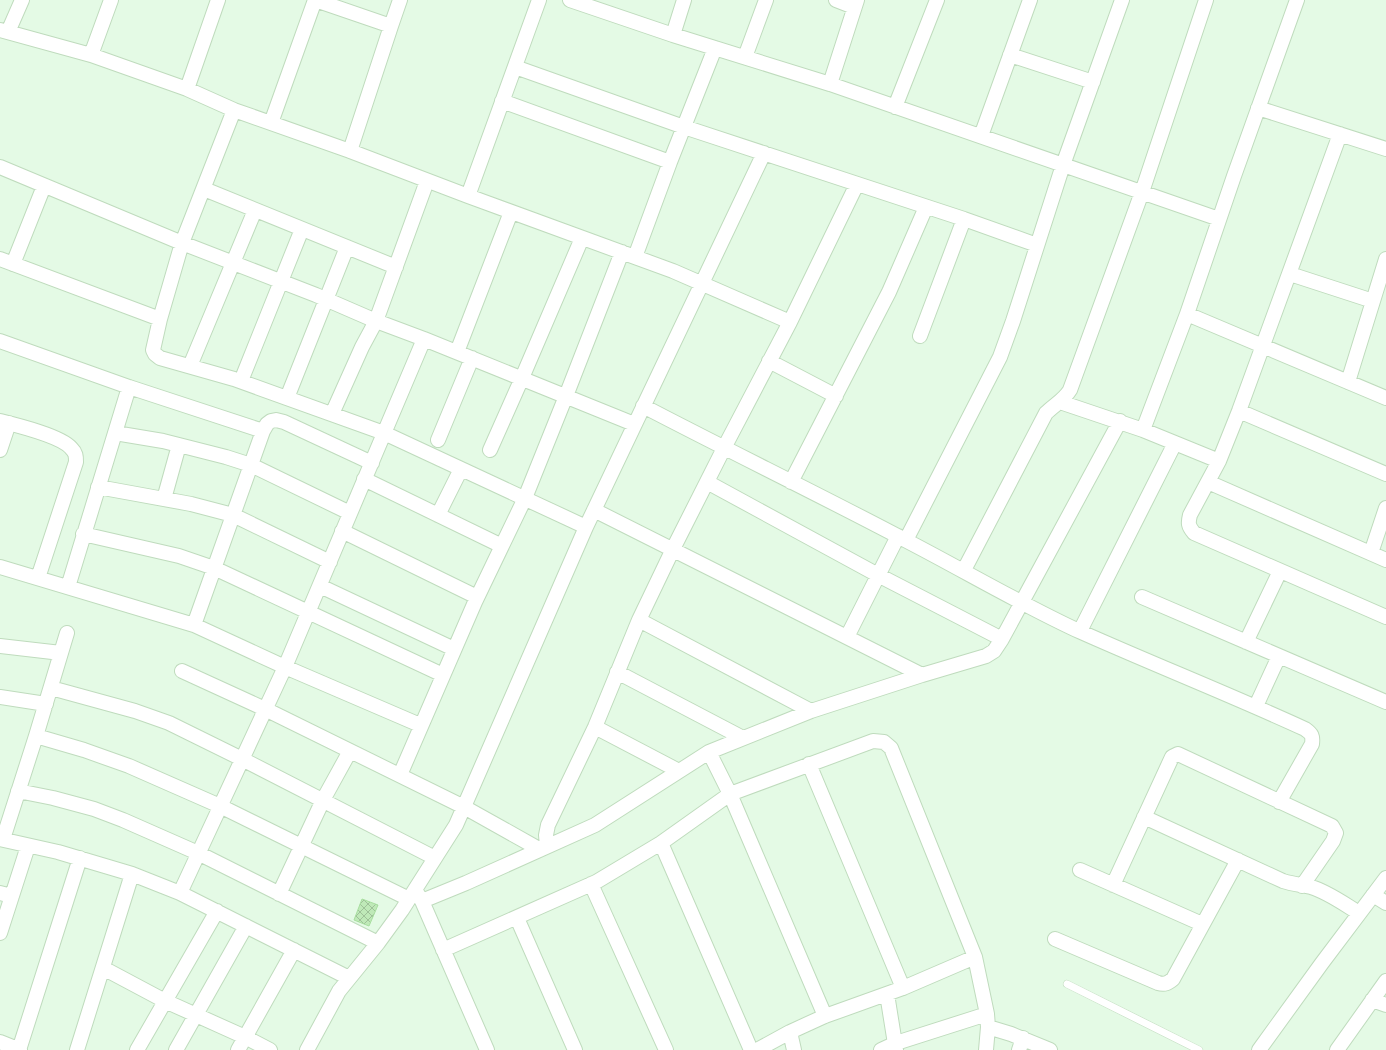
<svg xmlns="http://www.w3.org/2000/svg" width="1386" height="1050" font-family="Jost,sans-serif">
<defs>
<pattern id="building-cross-hatch" width="8" height="8" patternUnits="userSpaceOnUse"><rect width="8" height="8" fill="#bfe9b8"/><path d="M0 0l8 8M0 8l8-8" fill="none" stroke="#9ec198"/></pattern>
</defs>
<rect width="100%" height="100%" fill="#e4fae5"/>
<!-- building -->
<path fill="url(#building-cross-hatch)" stroke="#a8df9f" d="M362 899 378 905 369 926 354 920Z"/>
<g fill="none" stroke-linecap="round" stroke-linejoin="round">
<defs>
<path id="service" d="M1067 984 1199 1050"/>
<path id="minor" d="M315 0 391 26
M570 0 673 35 830 84 1219 219
M836 0 854 7
M0 30 91 55 187 89 234 110 350 151 468 196 673 271 790 322
M8 32 22 0
M673 35 684 0
M91 55 111 0
M1010 55 1093 82
M745 57 766 0
M515 67 684 127 964 219 1037 245
M830 84 857 0
M187 89 218 0
M502 101 670 162
M895 107 937 0
M1258 108 1386 149
M234 110 182 243 160 319 153 350 155 354 160 358 234 379 384 433 586 527
M271 123 315 0
M1340 134 1239 411 1219 461 1190 515C1188 523 1188 526 1194 533L1386 617
M981 136 1030 0
M350 151 391 26 400 0
M0 167 182 243 316 295 376 321 424 339 634 424
M204 189 396 267
M468 196 539 0
M635 257 670 162 715 48
M0 259 160 319
M13 264 44 186
M1290 274 1373 301
M1187 314 1386 398
M920 336 964 219
M0 341 129 387 263 431
M457 352 511 212
M769 361 836 396
M190 366 255 210
M241 381 302 229
M1348 382 1386 259
M287 398 347 247
M1060 402 1143 430 1219 461
M643 406C731 452 820 495 907 541 965 571 1022 605 1081 632 1155 665 1231 695 1305 729 1312 734 1313 736 1312 744L1279 802
M1239 411 1386 474
M332 414 362 347 376 321 427 181
M0 421C16 425 61 436 71 448 76 453 76 456 76 462L38 578
M1143 430 1187 314 1234 176 1297 0
M115 433 163 441 226 457 251 465 350 513
M438 440 472 358
M0 450 9 423
M490 450 522 378 582 238
M364 479 502 546
M707 482 878 575 1002 639
M791 482 889 292 926 207
M1208 482 1386 560
M98 487 191 504 233 515 330 562
M164 499 179 445
M594 510 922 675
M438 515 461 469
M342 531 477 597
M83 534 179 556 214 568 443 675
M906 540 1000 357 1013 321 1063 165 1122 0
M1371 553 1386 508
M0 567 194 625 285 667 420 725
M964 570 1046 413C1054 405 1064 400 1070 390L1142 192 1206 0
M320 586 454 649
M68 587 129 387
M1142 597 1386 702
M639 620 811 711
M194 625 263 431 267 424 271 421 276 420 284 422 372 463
M1080 631 1175 443
M847 637 898 536
M1246 642 1280 571
M0 646 61 653
M182 671 265 709 464 807 539 849
M617 672 743 738
M51 688 135 711 169 723 242 759 435 858
M0 697 46 704
M1256 706 1279 656
M595 727 679 771
M36 736 84 750 129 766 220 806 409 899
M709 752 730 794 825 1016
M809 764 903 988
M400 775 475 602 525 498 566 396 622 252
M18 791 53 798 94 809 123 820 198 853 378 943
M1144 817 1283 881C1292 884 1302 885 1311 887 1328 892 1344 904 1359 913
M0 839 58 852 132 874 180 893 349 978
M3 839 36 736 67 633
M661 843 751 1050
M547 846 546 835 548 825 595 727 639 620 673 549 724 448 790 322 857 184
M1080 870 1202 924
M591 884 666 1050
M1113 885 1172 757 1178 754 1332 826 1336 833 1333 841 1302 886
M0 893 12 896
M180 893 285 667 424 339
M417 893 422 901 487 1050
M279 894 323 800 350 751
M1373 895 1386 903
M422 901 466 883 595 825 709 752 811 711 922 675 986 656 994 651 1002 639 1120 421
M517 918 575 1050
M0 933 28 846
M1055 939 1158 983C1165 985 1168 983 1173 979L1238 860
M443 950 596 882 661 843 730 794 873 741 884 742 891 748 975 957 987 1014 988 1027 986 1050
M103 968 165 1001 245 1037 270 1050
M887 994 896 1050
M1372 1000 1386 1005
M988 1027 1011 1034 1050 1050
M790 1032 794 1050
M0 1042 20 1050
M19 1050 80 858
M77 1050 132 874
M137 1050 217 911
M176 1050 246 926
M238 1050 294 950
M307 1050 339 991 378 943 402 910 456 825 586 527 764 153
M757 1050 790 1032 825 1016 903 988 975 957
M881 1050 896 1043 987 1014
M1019 1050 1023 1038
M1259 1050 1322 963 1386 878
M1337 1050 1386 981"/>
</defs>
<!-- service casing -->
<use href="#service" stroke="#bfdbbd" stroke-width="8"/>
<!-- minor casing -->
<use href="#minor" stroke="#bfdbbd" stroke-width="16"/>
<!-- service -->
<use href="#service" stroke="#fff" stroke-width="7"/>
<!-- minor -->
<use href="#minor" stroke="#fff" stroke-width="14"/>
</g>
</svg>
